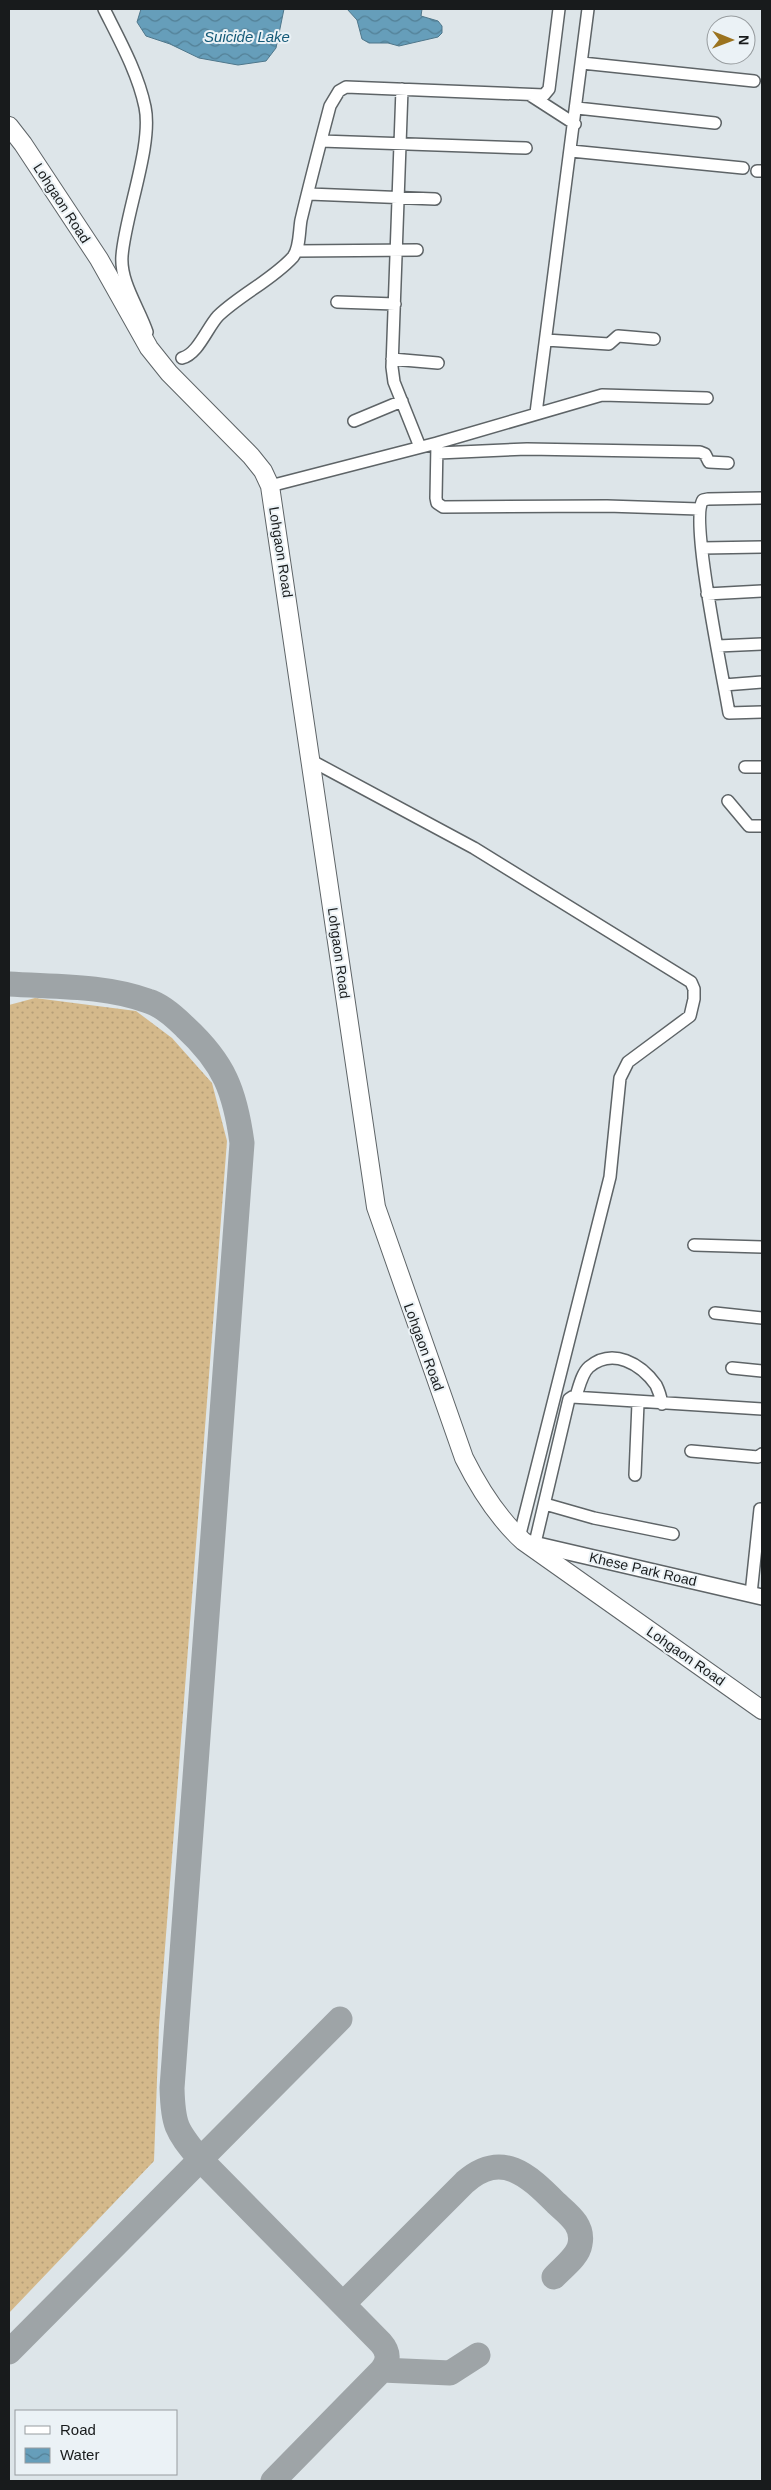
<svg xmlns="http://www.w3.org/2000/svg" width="771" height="2490" font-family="Arial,sans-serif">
<defs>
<pattern id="grass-dots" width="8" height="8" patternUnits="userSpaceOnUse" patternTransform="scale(1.25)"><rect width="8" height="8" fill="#d4b98b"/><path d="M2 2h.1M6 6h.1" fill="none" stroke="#b59e77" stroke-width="1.8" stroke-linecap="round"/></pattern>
<pattern id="water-waves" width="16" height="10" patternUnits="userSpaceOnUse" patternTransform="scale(1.25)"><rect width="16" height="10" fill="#669eba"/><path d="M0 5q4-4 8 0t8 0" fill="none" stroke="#538096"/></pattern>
</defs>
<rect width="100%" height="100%" fill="#dde5e9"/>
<!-- grass -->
<path fill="url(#grass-dots)" d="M35 998 136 1011 172 1038 212 1083 227 1141 159 2026 154 2161 9 2313V1005Z"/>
<!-- water -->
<path fill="url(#water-waves)" stroke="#4f778b" d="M141 9H284L276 48 266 61 238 65 199 58 170 44 146 36 137 22Z
M347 9H422L421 16 438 21 442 26V33L438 37 399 46 388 43H369L362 39 357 20Z"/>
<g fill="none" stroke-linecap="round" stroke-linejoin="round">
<!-- taxiway -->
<path stroke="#9ea4a7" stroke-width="25" d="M9 984C55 987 104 985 148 1001 162 1005 175 1017 185 1027 224 1063 235 1091 242 1143L172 2088C173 2125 176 2130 199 2158L381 2343C389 2352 389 2361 382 2370L273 2481
M343 2304 465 2182C502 2150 528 2175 556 2203 568 2214 584 2225 580 2244 578 2257 563 2267 554 2277
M9 2352 340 2019
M382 2370 450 2373 478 2355"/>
<defs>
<path id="street" d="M104 9C119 39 138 73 145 107 153 145 125 215 122 256 120 282 139 308 147 332
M582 63 754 81
M402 89 392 367 394 382 420 447
M530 95 575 124
M577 108 715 123
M321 141 526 148
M571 151 743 168
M757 171H762
M309 194 435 199
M296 251 417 250
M337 302 395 304
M546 340 609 344 618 336 654 339
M182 358C198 354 207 328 218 316 241 294 272 280 293 257 300 248 299 231 301 220 310 182 320 144 330 106L339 91 346 87 544 95 549 89 559 9
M392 359 438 363
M536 413 588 9
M354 421 402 401
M437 443 602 395 707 398
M438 453 527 449 700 452 705 454 709 462 728 463
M270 486 437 443 436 498 437 503 443 507 607 506 699 509
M762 498 708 499 703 500C689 518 724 681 729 713L762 712
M702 548 762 547
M707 594 762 591
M718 646 762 644
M724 685 762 682
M312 761 474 848 691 982 694 989V999L690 1016 628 1062 620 1078 610 1177 519 1538
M745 767H762
M728 801 749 826H762
M694 1245 762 1247
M715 1313 762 1318
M732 1368 762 1371
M576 1396C579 1387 582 1373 589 1367 613 1347 641 1364 656 1385 659 1391 661 1398 662 1404
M691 1451 758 1457 762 1454
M635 1475 638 1403
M545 1504 594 1518 673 1534
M535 1543 569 1399 572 1397 762 1409
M751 1594 760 1509"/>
<path id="secondary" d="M525 1542 762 1597"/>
<path id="primary" d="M9 126 23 144 99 259 149 348 169 373 251 456 263 471 270 486 376 1207 464 1458C479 1488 498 1518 523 1541L762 1710"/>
</defs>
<!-- street casing -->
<use href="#street" stroke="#5e6467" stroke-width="14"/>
<!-- secondary casing -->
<use href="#secondary" stroke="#5e6467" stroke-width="18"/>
<!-- primary casing -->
<use href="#primary" stroke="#5e6467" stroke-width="20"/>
<!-- street -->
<use href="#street" stroke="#fff" stroke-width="11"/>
<!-- secondary -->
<use href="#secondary" stroke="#fff" stroke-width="15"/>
<!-- primary -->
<use href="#primary" stroke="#fff" stroke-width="18"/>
</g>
<g text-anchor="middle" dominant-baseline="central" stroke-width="4" stroke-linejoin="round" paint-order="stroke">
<!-- street labels -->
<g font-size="14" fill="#181b1c" stroke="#ebf2f6">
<text transform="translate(62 203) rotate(57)">Lohgaon Road</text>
<text transform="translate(281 552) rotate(81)">Lohgaon Road</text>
<text transform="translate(339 953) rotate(82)">Lohgaon Road</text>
<text transform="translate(424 1347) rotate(70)">Lohgaon Road</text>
<text transform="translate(643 1569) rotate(13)">Khese Park Road</text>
<text transform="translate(686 1656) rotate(35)">Lohgaon Road</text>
</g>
<!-- water labels -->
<g font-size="15" font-style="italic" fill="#145a78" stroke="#ebf2f6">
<text x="247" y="36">Suicide Lake</text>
</g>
</g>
<!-- border -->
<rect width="771" height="2490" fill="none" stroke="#181b1c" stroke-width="20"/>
<!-- legend -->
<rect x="15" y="2410" width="162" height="65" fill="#ebf2f6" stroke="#979c9f"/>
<rect x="25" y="2426" width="25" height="8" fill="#ffffff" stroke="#979c9f"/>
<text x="60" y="2435" font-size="15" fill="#181b1c">Road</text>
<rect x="25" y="2448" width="25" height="15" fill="url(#water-waves)" stroke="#979c9f"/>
<text x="60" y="2460" font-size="15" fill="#181b1c">Water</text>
<!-- north arrow -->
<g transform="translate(731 40) rotate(91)"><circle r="24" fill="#ebf2f6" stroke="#979c9f"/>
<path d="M0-4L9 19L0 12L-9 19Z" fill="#9b731f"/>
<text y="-8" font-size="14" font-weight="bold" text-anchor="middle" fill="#181b1c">N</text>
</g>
</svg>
